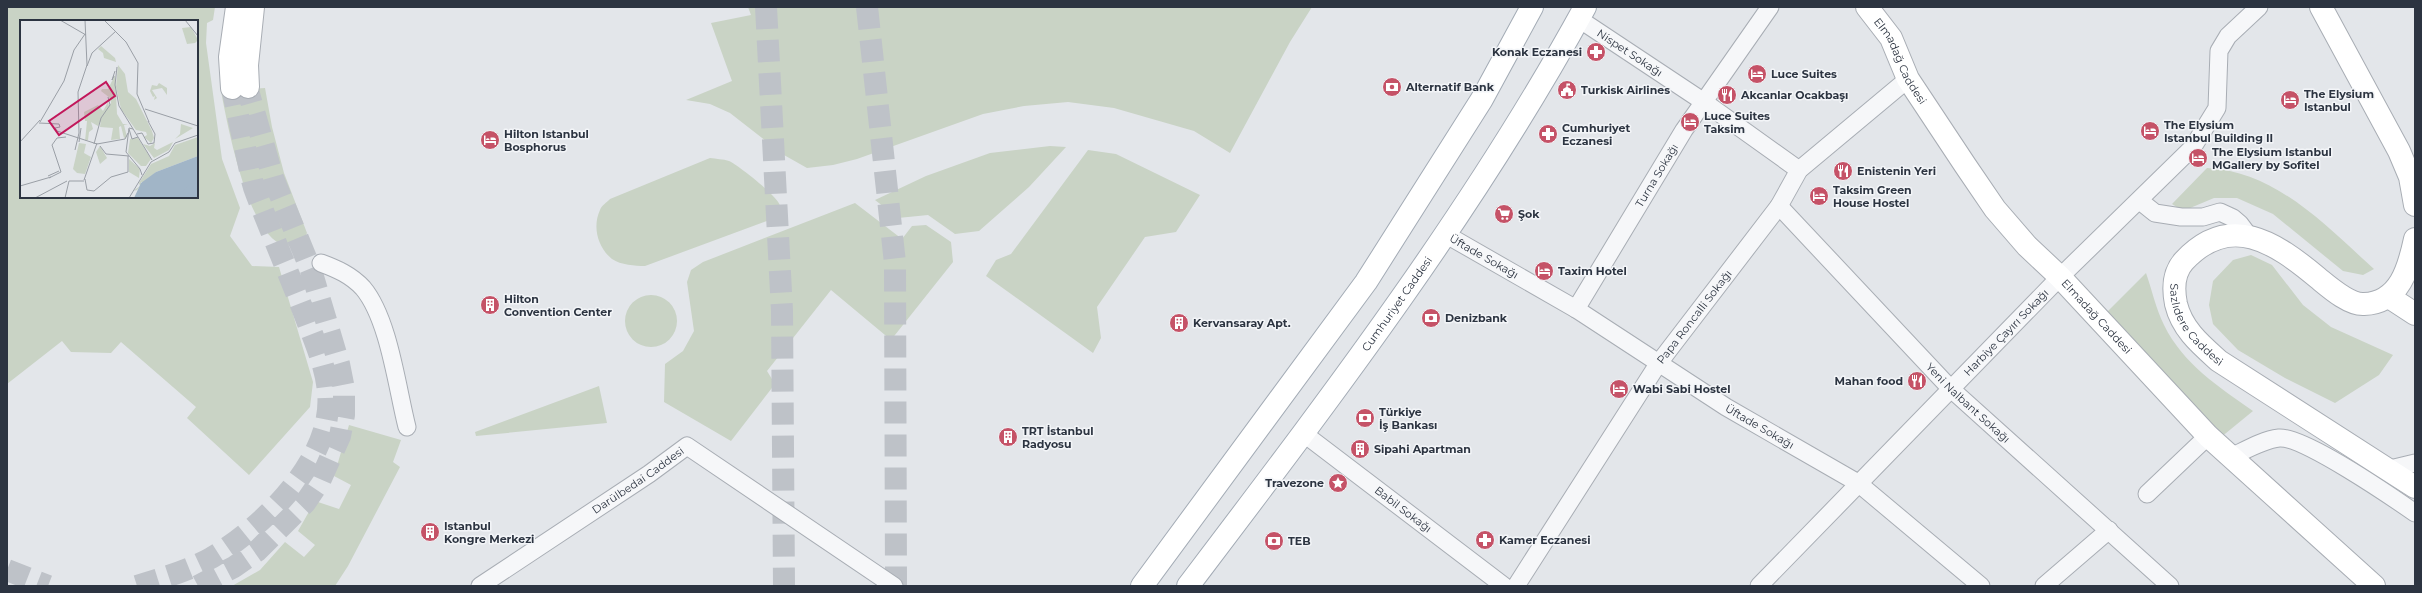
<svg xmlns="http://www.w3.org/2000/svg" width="2422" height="593" font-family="Montserrat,sans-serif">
<rect width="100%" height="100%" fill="#e3e6ea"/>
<!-- green -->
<path fill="#c9d3c5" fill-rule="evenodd" d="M7 7H215L213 20 207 23 206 43 222 159 240 208 230 236 252 266 279 267 313 382 310 407 249 475 187 418 196 407 121 342 111 353 71 352 62 341 7 384ZM21 21H197V197H21Z
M748 7H1312L1290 42 1230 153 1194 131 1114 108 1068 102 1024 106 983 114 857 159 833 165 807 168 784 155 730 113 710 104 686 100 732 81 711 23 751 15Z
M265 88 272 127 284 173 307 233 303 242C297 244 291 247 285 245 248 239 227 122 221 91Z
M1050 146 1066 147 1029 187 979 231 955 234 928 215 898 218 875 200 926 176 990 153Z
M1088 150 1116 154 1200 195 1176 232 1145 237 1097 307 1101 338 1093 353 986 276 996 260 1011 254Z
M710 158C716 159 723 159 729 161 738 165 779 197 780 206 780 211 777 214 775 218L645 266C635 266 621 265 612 259 598 248 592 227 600 210 601 206 607 202 610 199Z
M2207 168C2276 171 2326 226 2374 269L2363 275 2343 271 2273 214 2237 198H2214L2183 211 2172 204Z
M855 203 902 239 912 226 926 225 951 242 953 262 891 340 831 290 767 371 775 384 731 441 664 402 665 364 683 351 694 331 687 282 691 270 703 262Z
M2251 255 2272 265 2303 305 2331 327 2393 355 2379 375 2335 403 2285 378 2238 350 2213 324 2209 305 2213 281 2233 260Z
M2146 273C2152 290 2156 309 2164 325 2183 364 2219 387 2253 411L2220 438 2107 312Z
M625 321a26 26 0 1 1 52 0a26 26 0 1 1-52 0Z
M599 386 607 423 476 436 475 432Z
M349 425 401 440 393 462 400 467 348 566 335 586H232L260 570 285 542 304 557 315 545 298 531 315 501 339 509 351 485 334 476Z"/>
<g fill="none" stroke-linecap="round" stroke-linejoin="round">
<!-- secondary-tunnel -->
<path stroke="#bec2c8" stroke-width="22" stroke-dasharray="22 11" stroke-linecap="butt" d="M7 570 48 586
M137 586C162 578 188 571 211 558 263 527 335 458 328 392 326 367 315 342 306 318 290 276 272 235 256 193 251 181 250 168 247 157 242 134 237 111 232 88
M198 586 234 567 257 551 305 503 320 481 340 436 344 415V389L339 364 311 270 273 178 249 94"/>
<!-- primary-tunnel -->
<path stroke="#bec2c8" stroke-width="22" stroke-dasharray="22 11" stroke-linecap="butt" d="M766 7 782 311 784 586
M867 7 895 263 896 586"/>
<defs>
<g id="street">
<path id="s1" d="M1579 19 1704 102 1799 170"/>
<path d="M2140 201 2155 213 2181 217H2203L2220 212 2233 218 2240 224 2249 236"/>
<path id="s2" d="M1779 206 1950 388 2170 586"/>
<path id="s3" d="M1445 234 1576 309 1726 407 1858 483 1981 586"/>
<path d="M321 263C337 269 351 275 363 288 389 319 397 388 407 427"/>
<path id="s4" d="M1576 309 1684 130 1770 7"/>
<path id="s5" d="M1303 433 1504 586"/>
<path d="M2231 457C2246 450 2262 440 2279 438 2303 436 2392 497 2415 513"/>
<path d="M2390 469 2415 463"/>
<path d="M2147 494 2208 436"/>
<path id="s6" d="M480 586 649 474 687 446 894 586"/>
<path id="s7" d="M1516 586 1658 364 1779 206 1799 170 1908 79"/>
<path id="s8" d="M1759 586 2060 277 2193 147 2217 108 2219 51 2228 36 2259 7"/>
<path d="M2044 586 2109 530"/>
</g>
<g id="secondary">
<path id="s9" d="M1867 7 1891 38 1908 79 1965 165 1995 209 2027 246 2060 277 2208 436 2374 586"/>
<path d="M2321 7 2399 151 2410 177 2415 205"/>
<path d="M248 87 247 65 253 7"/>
<path d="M232 88 230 57 237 7"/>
<path id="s10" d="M2415 239C2409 267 2400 303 2364 304 2349 305 2329 287 2318 278 2275 242 2230 212 2184 261 2173 273 2173 289 2176 304 2182 329 2200 344 2219 361L2415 487"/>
<path d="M2389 297 2415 314"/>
</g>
<g id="primary">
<path d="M1142 586 1366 282 1482 99 1532 7"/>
<path id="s11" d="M1188 586C1329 400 1473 212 1585 7"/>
</g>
</defs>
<!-- street casing -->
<use href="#street" stroke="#a8adb4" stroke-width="19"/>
<!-- secondary casing -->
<use href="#secondary" stroke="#a8adb4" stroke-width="24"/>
<!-- primary casing -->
<use href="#primary" stroke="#a3abb5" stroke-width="24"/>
<!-- street -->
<use href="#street" stroke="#f6f7f9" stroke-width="17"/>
<!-- secondary -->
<use href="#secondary" stroke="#fff" stroke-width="22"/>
<!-- primary -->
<use href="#primary" stroke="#fff" stroke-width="22"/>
</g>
<!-- icons -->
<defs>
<symbol id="pharmacy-disc" viewBox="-11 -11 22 22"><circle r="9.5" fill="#c55267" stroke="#f3f5f8"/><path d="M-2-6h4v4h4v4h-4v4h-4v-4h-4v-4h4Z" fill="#fff"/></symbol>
<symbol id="hotel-disc" viewBox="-11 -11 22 22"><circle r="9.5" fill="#c55267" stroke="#f3f5f8"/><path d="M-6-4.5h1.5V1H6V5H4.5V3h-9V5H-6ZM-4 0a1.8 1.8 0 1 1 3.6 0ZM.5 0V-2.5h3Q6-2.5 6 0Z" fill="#fff"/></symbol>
<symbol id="bank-disc" viewBox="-11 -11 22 22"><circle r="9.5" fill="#c55267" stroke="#f3f5f8"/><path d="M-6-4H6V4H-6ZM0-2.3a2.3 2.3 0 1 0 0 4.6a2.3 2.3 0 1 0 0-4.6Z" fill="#fff"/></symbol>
<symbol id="civic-disc" viewBox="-11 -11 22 22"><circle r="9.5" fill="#c55267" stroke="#f3f5f8"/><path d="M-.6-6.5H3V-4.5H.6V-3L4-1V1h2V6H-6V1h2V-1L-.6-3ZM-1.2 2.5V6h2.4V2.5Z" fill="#fff"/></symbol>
<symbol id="restaurant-disc" viewBox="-11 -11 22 22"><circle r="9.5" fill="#c55267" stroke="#f3f5f8"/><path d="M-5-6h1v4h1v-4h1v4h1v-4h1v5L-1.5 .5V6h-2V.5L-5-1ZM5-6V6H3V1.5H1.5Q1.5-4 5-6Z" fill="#fff"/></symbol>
<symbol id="supermarket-disc" viewBox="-11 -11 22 22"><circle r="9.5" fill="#c55267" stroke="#f3f5f8"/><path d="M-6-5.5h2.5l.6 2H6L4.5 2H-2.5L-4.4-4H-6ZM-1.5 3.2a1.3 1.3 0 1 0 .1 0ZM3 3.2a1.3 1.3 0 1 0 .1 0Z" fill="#fff"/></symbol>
<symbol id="building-disc" viewBox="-11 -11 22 22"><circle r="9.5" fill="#c55267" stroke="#f3f5f8"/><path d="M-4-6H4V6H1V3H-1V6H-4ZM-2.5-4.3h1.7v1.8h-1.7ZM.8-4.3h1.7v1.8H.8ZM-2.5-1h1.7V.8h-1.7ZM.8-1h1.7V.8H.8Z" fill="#fff"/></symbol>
<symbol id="sight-disc" viewBox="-11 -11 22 22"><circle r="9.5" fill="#c55267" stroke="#f3f5f8"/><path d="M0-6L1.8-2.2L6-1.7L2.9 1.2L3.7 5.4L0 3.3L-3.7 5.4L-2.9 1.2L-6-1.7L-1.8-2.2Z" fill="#fff"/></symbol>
</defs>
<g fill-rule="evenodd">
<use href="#pharmacy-disc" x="1585" y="41" width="22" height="22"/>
<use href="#hotel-disc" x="1746" y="63" width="22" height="22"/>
<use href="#bank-disc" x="1381" y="76" width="22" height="22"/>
<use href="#civic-disc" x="1556" y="79" width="22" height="22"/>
<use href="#restaurant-disc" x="1716" y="84" width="22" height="22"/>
<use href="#hotel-disc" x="2279" y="89" width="22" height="22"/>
<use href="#hotel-disc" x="1679" y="111" width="22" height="22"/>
<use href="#hotel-disc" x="2139" y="120" width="22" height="22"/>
<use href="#pharmacy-disc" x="1537" y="123" width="22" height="22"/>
<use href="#hotel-disc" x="479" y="129" width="22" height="22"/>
<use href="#hotel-disc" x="2187" y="147" width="22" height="22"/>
<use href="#restaurant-disc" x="1832" y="160" width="22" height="22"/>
<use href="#hotel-disc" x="1808" y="185" width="22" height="22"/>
<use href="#supermarket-disc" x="1493" y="203" width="22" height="22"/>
<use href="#hotel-disc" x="1533" y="260" width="22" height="22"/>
<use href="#building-disc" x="479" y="294" width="22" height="22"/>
<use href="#bank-disc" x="1420" y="307" width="22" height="22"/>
<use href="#building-disc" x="1168" y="312" width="22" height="22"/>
<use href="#restaurant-disc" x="1906" y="370" width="22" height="22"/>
<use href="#hotel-disc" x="1608" y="378" width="22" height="22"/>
<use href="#bank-disc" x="1354" y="407" width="22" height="22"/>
<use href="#building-disc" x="997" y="426" width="22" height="22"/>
<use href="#building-disc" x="1349" y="438" width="22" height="22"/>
<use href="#sight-disc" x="1327" y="472" width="22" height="22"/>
<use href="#building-disc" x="419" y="521" width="22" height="22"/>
<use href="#pharmacy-disc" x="1474" y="529" width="22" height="22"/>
<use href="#bank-disc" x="1263" y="530" width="22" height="22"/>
</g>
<g text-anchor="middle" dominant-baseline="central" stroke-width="3" stroke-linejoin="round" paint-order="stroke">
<!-- poi labels -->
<g font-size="11" font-weight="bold" fill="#2c3441" stroke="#f3f5f8" text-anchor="start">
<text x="1582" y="52" text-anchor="end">Konak Eczanesi</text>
<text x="1771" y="74">Luce Suites</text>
<text x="1406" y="87">Alternatif Bank</text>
<text x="1581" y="90">Turkisk Airlines</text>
<text x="2304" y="94">The Elysium<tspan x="2304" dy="13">Istanbul</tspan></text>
<text x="1741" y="95">Akcanlar Ocakbaşı</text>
<text x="1704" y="116">Luce Suites<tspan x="1704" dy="13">Taksim</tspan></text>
<text x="2164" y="125">The Elysium<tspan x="2164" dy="13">Istanbul Building II</tspan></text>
<text x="1562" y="128">Cumhuriyet<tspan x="1562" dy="13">Eczanesi</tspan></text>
<text x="504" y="134">Hilton Istanbul<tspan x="504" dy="13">Bosphorus</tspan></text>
<text x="2212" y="152">The Elysium Istanbul<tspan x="2212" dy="13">MGallery by Sofitel</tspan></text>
<text x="1857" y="171">Enistenin Yeri</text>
<text x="1833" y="190">Taksim Green<tspan x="1833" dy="13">House Hostel</tspan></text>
<text x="1518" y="214">Şok</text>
<text x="1558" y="271">Taxim Hotel</text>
<text x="504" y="299">Hilton<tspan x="504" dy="13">Convention Center</tspan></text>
<text x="1445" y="318">Denizbank</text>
<text x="1193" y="323">Kervansaray Apt.</text>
<text x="1903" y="381" text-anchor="end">Mahan food</text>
<text x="1633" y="389">Wabi Sabi Hostel</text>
<text x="1379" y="412">Türkiye<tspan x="1379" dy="13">İş Bankası</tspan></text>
<text x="1022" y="431">TRT İstanbul<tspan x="1022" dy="13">Radyosu</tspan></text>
<text x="1374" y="449">Sipahi Apartman</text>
<text x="1324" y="483" text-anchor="end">Travezone</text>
<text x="444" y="526">Istanbul<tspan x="444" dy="13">Kongre Merkezi</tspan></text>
<text x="1499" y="540">Kamer Eczanesi</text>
<text x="1288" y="541">TEB</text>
</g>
<!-- street labels -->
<g font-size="11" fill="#2c3441" stroke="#f3f5f8">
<text stroke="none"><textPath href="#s1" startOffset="61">Nispet Sokağı</textPath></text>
<text stroke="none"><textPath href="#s9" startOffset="64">Elmadağ Caddesi</textPath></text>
<text stroke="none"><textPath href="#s4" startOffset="156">Turna Sokağı</textPath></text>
<text stroke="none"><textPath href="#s3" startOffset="45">Üftade Sokağı</textPath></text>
<text stroke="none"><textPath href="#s11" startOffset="351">Cumhuriyet Caddesi</textPath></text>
<text stroke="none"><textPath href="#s9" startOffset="388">Elmadağ Caddesi</textPath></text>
<text stroke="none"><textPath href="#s7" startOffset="323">Papa Roncalli Sokağı</textPath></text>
<text stroke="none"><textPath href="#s10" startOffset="371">Sazlıdere Caddesi</textPath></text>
<text stroke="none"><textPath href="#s8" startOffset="354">Harbiye Çayırı Sokağı</textPath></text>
<text stroke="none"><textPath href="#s2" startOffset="273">Yeni Nalbant Sokağı</textPath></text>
<text stroke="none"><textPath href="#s3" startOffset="369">Üftade Sokağı</textPath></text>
<text stroke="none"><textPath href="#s6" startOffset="190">Darülbedai Caddesi</textPath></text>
<text stroke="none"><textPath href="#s5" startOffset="126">Babil Sokağı</textPath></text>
</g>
</g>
<!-- overview -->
<g transform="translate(20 20)">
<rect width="178" height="178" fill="#e3e6ea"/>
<path d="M171 7 178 20 175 23 167 24 162 8ZM81 26 95 38 96 42 84 38 83 33 78 29ZM98 45 105 54 108 72 116 79 132 111 134 118 131 123 124 117 127 115 126 112 116 110 101 89 96 67ZM95 55 97 94 103 104H108L104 105 107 117 104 118 101 106 99 107 100 119 91 120 93 108 80 107 81 99 91 83 90 78 81 71 82 69H88ZM139 63 147 68V75L142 68 132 70 137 78 134 80 135 76 133 77 130 71 132 65 137 66ZM88 82 89 86 78 106 71 102 73 109 69 112 68 120 65 121 67 101H65L64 92 78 85 83 91ZM161 104 173 108 155 119 160 114ZM178 117V136L136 152 124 163 121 162V165L117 170 113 171 120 166 119 163 131 144 149 136 155 125ZM118 118 131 139 126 146H121L108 133 110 119ZM153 122 149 130 134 138 123 124 130 126 135 123 134 128 137 130ZM59 123 66 124 64 133 71 137 65 154 57 153 53 149ZM80 126 87 138 80 144 76 132ZM109 139 120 149 119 158 109 152Z" fill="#c9d3c5"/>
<path d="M178 136V178H114L121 163 136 152Z" fill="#a1b5c7"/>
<path fill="none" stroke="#a1b5c7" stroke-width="2" d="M157 178 178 158M159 178 178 160M162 178 178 163M166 178 178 166"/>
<path fill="none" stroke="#9a9fa6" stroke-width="1" d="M40 0 66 15M84 0 106 22 118 43 117 74 129 102M165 0 178 16M67 46 72 33 96 11M97 47 95 65 99 86 118 117M94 56 92 60 95 51M125 89 178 106M20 102 44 61 54 30 65 14M19 103 39 104 40 107 35 108 37 111 77 124 105 119 108 113M109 109 112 119 118 117M113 109 109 108 106 132 120 149 122 155M117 114 122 113 128 124 134 123 135 114 128 101M118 117 132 140M0 122 20 100M59 122 61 108M74 124 81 98 90 85 88 77M80 126 86 134 109 136M55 130 59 113 58 72 67 45 65 0M28 156 39 151M29 158 41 152 32 125 37 118 46 117M65 159 67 170 74 171 91 157 108 152V136M64 160 77 123M0 166 31 157M15 178 47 161M45 178 49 161H64M109 178 131 142 149 132 155 123 178 115"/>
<path fill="#c2185b" fill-opacity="0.15" stroke="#c2185b" stroke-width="2" d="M86 62 95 76 39 115 29 101Z"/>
<rect width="178" height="178" fill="none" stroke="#2c3441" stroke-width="2"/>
</g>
<!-- border -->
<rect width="2422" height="593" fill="none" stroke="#2c3441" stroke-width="16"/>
</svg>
